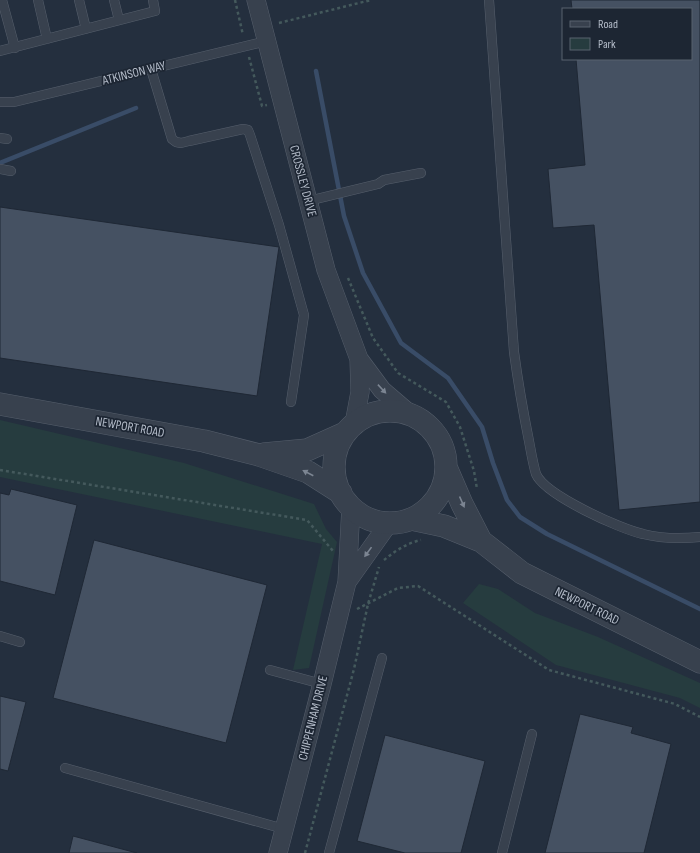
<svg xmlns="http://www.w3.org/2000/svg" width="700" height="853" font-family="'Sofia Sans Condensed',sans-serif">
<rect width="100%" height="100%" fill="#242f3e"/>
<!-- green -->
<path fill="#263c3f" d="M0 420 184 463 314 504 326 529 337 542 309 668 293 670 322 544 0 477Z
M479 584 498 589 535 613 598 637 700 683V708L680 698 556 665 463 603Z"/>
<g fill="none" stroke-linecap="round" stroke-linejoin="round">
<!-- stream -->
<path stroke="#394c67" stroke-width="4.5" d="M316 71 344 216 363 273 401 343 448 378 482 427 493 463 507 500 520 517 547 534 700 609
M0 163 136 108"/>
</g>
<!-- building -->
<path fill="#455162" stroke="#1f2835" d="M571 0H700V502L619 510 594 225 553 228 548 169 585 165 576 59H691V9H572Z
M0 207 279 247 257 396 0 358Z
M11 489 77 505 55 595 0 581V493L9 495Z
M94 540 267 585 226 743 53 698Z
M0 696 26 702 8 771 0 769Z
M580 714 633 727 631 733 671 744 644 853H545Z
M385 735 485 761 461 853H405L357 841Z
M73 836 137 853H69Z"/>
<g fill="none" stroke-linecap="round" stroke-linejoin="round">
<defs>
<path id="service" d="M2 0 15 48
M38 0 47 39
M79 0 86 29
M114 0 119 20
M489 0 514 352C518 382 523 411 529 441 531 452 533 464 536 474 545 495 620 529 643 534 663 539 680 539 700 537
M0 51 155 11 153 0
M151 69 172 139 176 142 181 143 189 141 243 129 248 130 250 135 279 225 304 315 291 402
M0 102H14L267 41
M0 138 7 139
M0 169 11 171
M308 201 378 184 384 180 421 173
M0 636 20 642
M270 670 322 684
M65 768 284 829
M329 853 382 658
M502 853 532 734"/>
<path id="minor" d="M256 0 326 270 359 359 382 390 410 414
M354 424 360 392 359 359
M347 582 389 523
M278 853 322 684 347 582 351 506"/>
<path id="tertiary" d="M0 404 204 441 259 455 308 472 341 493
M334 467a56 56 0 1 1 112 0a56 56 0 1 1-112 0Z
M264 454 307 450 345 433
M446 467 462 504 481 541
M411 519 444 526 481 541 522 573 700 662"/>
</defs>
<!-- service casing -->
<use href="#service" stroke="#565f6c" stroke-width="10"/>
<!-- minor casing -->
<use href="#minor" stroke="#565f6c" stroke-width="19"/>
<!-- tertiary casing -->
<use href="#tertiary" stroke="#565f6c" stroke-width="23"/>
<!-- path -->
<path stroke="#44595c" stroke-width="2.5" stroke-dasharray="3 3" stroke-linecap="butt" d="M235 0 243 35
M279 23 371 0
M249 57 262 106 267 105
M348 278 373 338 398 373 446 402 460 427 474 471 477 489
M0 470 307 520 333 551
M384 560C395 551 407 543 421 540
M357 609 398 588 418 586 549 670 675 704 700 717
M305 853 354 669 368 604 379 567"/>
<!-- service -->
<use href="#service" stroke="#38414e" stroke-width="9"/>
<!-- minor -->
<use href="#minor" stroke="#38414e" stroke-width="18"/>
<!-- tertiary -->
<use href="#tertiary" stroke="#38414e" stroke-width="22"/>
</g>
<!-- one-way arrows -->
<defs><path id="oneway-solid" d="M-6-.8H1V-3.2L6.5 0L1 3.2V.8H-6Z"/></defs>
<g fill="#7c8592">
<use href="#oneway-solid" transform="translate(382 389) rotate(47)"/>
<use href="#oneway-solid" transform="translate(308 473) rotate(-153)"/>
<use href="#oneway-solid" transform="translate(462 502) rotate(66)"/>
<use href="#oneway-solid" transform="translate(368 552) rotate(126)"/>
</g>
<g text-anchor="middle" dominant-baseline="central" stroke-width="3.5" stroke-linejoin="round" paint-order="stroke">
<!-- street labels -->
<g font-size="13" fill="#b4bcc9" stroke="#1d2633">
<text transform="translate(134 73) rotate(-14)">ATKINSON WAY</text>
<text transform="translate(303 181) rotate(75)">CROSSLEY DRIVE</text>
<text transform="translate(130 427) rotate(10)">NEWPORT ROAD</text>
<text transform="translate(587 606) rotate(26)">NEWPORT ROAD</text>
<text transform="translate(313 718) rotate(-76)">CHIPPENHAM DRIVE</text>
</g>
</g>
<!-- legend -->
<rect x="562" y="8" width="130" height="52" fill="#1d2633" stroke="#59626f"/>
<rect x="570" y="21" width="20" height="6" fill="#38414e" stroke="#59626f"/>
<text x="598" y="28" font-size="12" fill="#b4bcc9">Road</text>
<rect x="570" y="38" width="20" height="12" fill="#263c3f" stroke="#59626f"/>
<text x="598" y="48" font-size="12" fill="#b4bcc9">Park</text>
</svg>
